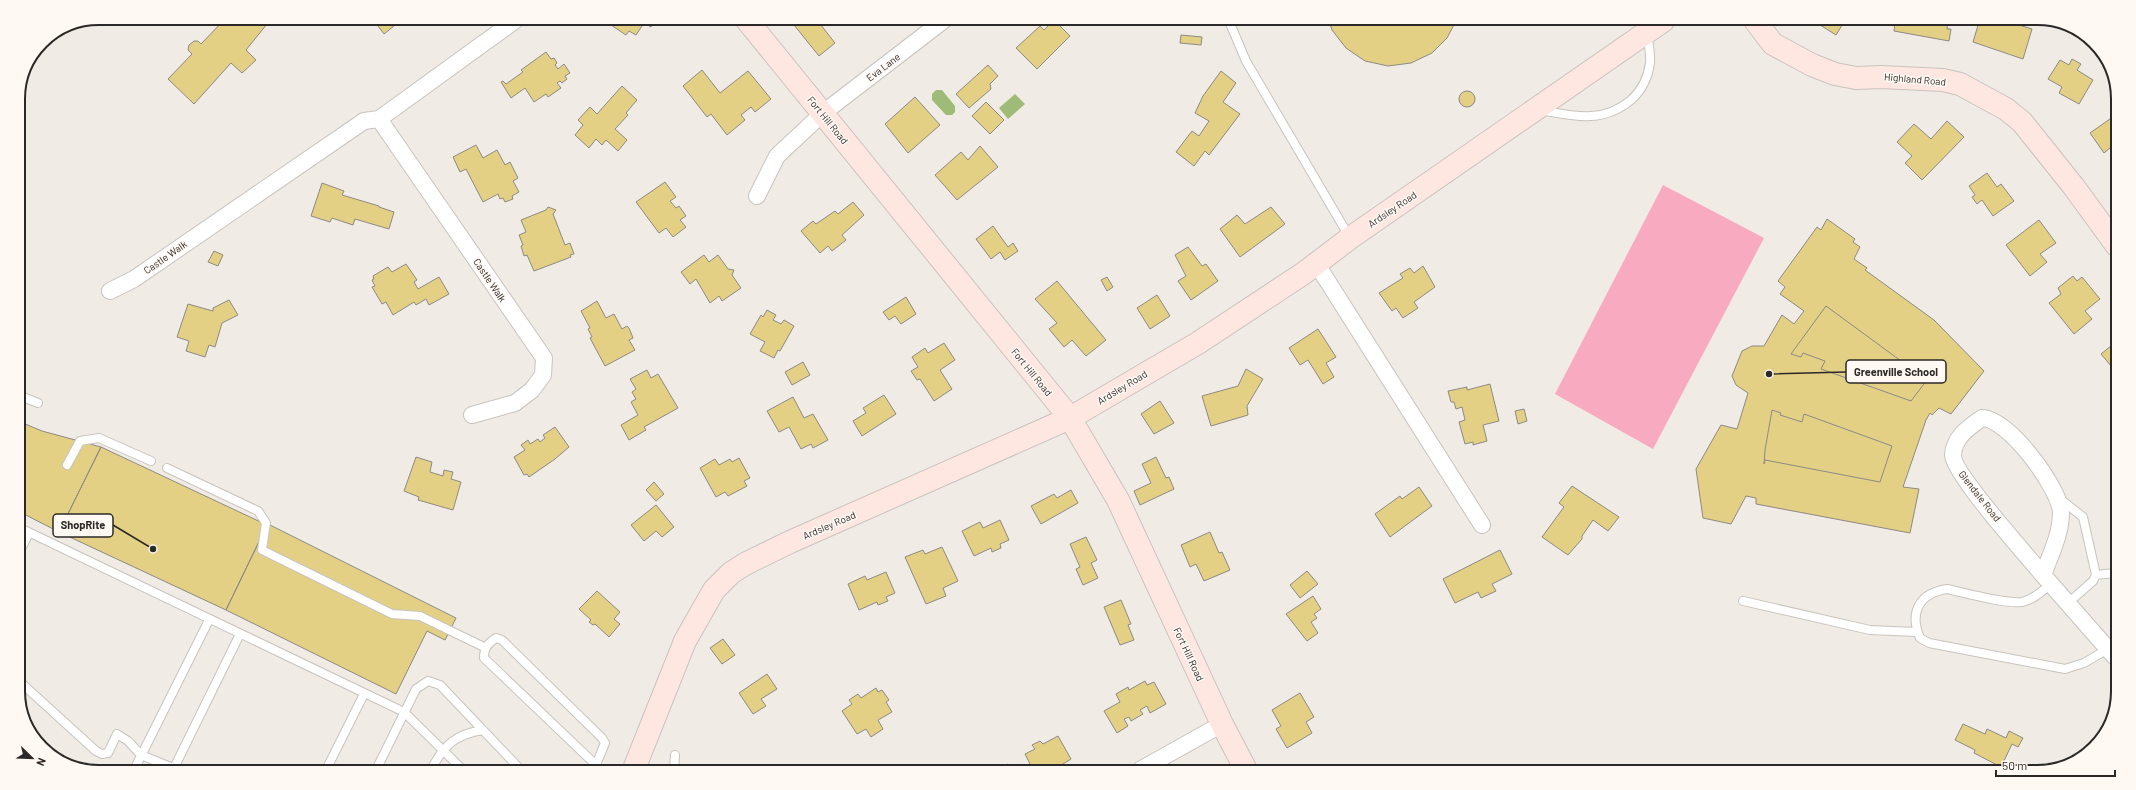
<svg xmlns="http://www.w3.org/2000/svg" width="2136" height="790" font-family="Barlow,sans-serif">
<rect width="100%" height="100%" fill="#f1ebe5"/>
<!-- green -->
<path fill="#f8aac0" d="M1663 185 1764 238 1653 449 1555 394Z"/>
<!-- water -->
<path fill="#9ebb77" d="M936 90H942L955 106V112L952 115H946L932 100V94Z
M1015 94 1025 104 1008 119 999 108Z"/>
<!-- building -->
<path fill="#e3d084" stroke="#8c8a84" d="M261 18 267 24 246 50 256 60 242 73 231 63 194 104 168 79 192 54 188 50 189 45 194 41H198L201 44 223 21 221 18Z
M369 19H389L394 26 384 34 375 22 373 24Z
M611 19H656L651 27 644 23 636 35 629 31 626 35 608 23Z
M790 20H817L835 43 819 56Z
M1054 20 1070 36 1037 69 1016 48 1040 26 1044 30Z
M1329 21H1456L1447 38 1432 53 1411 63 1388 66 1365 61 1346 48 1332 30Z
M1818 22H1844L1836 35 1817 23Z
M1895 22H1948L1947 29H1951L1949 41 1894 31Z
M1979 22H2009L2032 29 2023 59 1973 42Z
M1181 35 1202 37 1201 45 1180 43Z
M546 52 551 59 554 58 557 63 555 65 558 69 564 64 570 73 565 76 567 79 562 83 560 81 557 83 561 88 548 97 546 94 534 102 525 88 511 98 501 82 503 81 506 84 523 72 521 70Z
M2072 59 2081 64 2077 70 2093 80 2079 104 2059 93 2062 87 2048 79 2060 60 2069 65Z
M988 65 998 76 990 84 991 89 969 108 956 94Z
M702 70 720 93 748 71 771 99 755 112 751 107 741 115 745 120 727 135 711 114 707 117 683 86Z
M1221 71 1236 83 1223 102 1240 114 1209 155 1205 151 1194 166 1176 152 1192 131 1199 136 1209 121 1195 113 1203 96Z
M622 86 637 100 626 113 628 115 615 129 627 140 618 151 606 140 602 145 596 139 589 148 575 135 583 125 578 120 590 107 597 114Z
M1459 99a8 8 0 1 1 16 0a8 8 0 1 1-16 0Z
M915 97 940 125 908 153 885 124Z
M986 102 1004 120 990 134 972 116Z
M2117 114 2118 116 2117 163 2113 159 2117 156 2110 148 2104 153 2090 133Z
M1947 121 1964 137 1922 180 1905 163 1912 156 1897 142 1914 124 1931 139Z
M476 145 483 158 497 150 505 165 510 162 518 178 513 181 519 192 512 196 513 199 505 202 503 198 500 199 498 194 483 202 466 169 460 172 453 157Z
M980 146 998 167 957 200 935 175 961 152 968 160Z
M1987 173 1997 187 2001 184 2014 201 1993 216 1982 200 1977 204 1972 197 1975 195 1969 186Z
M665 182 676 197 670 201 676 208 679 206 686 216 680 220 686 227 673 237 666 228 659 233 636 202Z
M322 183 344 191 342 195 379 206V207L394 212 389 229 355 219 353 225 332 218 330 222 311 216Z
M853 202 864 215 842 235 846 240 832 251 828 246 820 253 801 231 813 221 816 224 835 211 838 214Z
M548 207 556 210 553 214 565 245 570 243 574 254 570 255 571 257 534 271 527 255 524 256 521 246 523 245 519 235 526 232 521 220 546 210Z
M1271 207 1285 224 1240 257 1220 229 1237 215 1245 224Z
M1827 219 1855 239 1853 242 1860 247 1854 259 1867 268 1865 270 1934 320 1984 371 1951 414 1939 408 1932 415 1930 413 1926 420 1903 487 1919 489 1910 533 1756 504V498L1746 496 1731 524 1703 518 1696 469 1721 425 1737 429 1748 393 1736 385 1732 376 1742 351 1752 346H1764L1782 315 1794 324 1804 311 1780 294 1785 287 1778 281 1817 227 1821 230Z
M2039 220 2056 243 2040 254 2047 262 2030 276 2006 245Z
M993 226 1008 247 1013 243 1018 251 1005 260 1000 252 991 259 976 239Z
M1188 247 1202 266 1206 264 1218 281 1191 300 1178 281 1186 276 1175 255Z
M214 251 223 255 218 266 208 262Z
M704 255 709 262 718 255 728 269 734 270 732 275 741 288 722 301 719 296 710 303 696 279 690 284 681 272Z
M406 264 417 280 414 282 418 289 439 277 449 294 429 305 426 299 416 305 414 302 393 315 386 302 382 304 372 287 375 286 372 280 374 279 373 276 388 267 392 272Z
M1423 266 1435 287 1414 302 1418 308 1403 318 1396 308 1392 311 1379 293 1403 278 1400 274 1410 268 1414 273Z
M2073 276 2077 281 2082 277 2100 299 2085 311 2092 319 2074 334 2049 303 2061 294 2058 288Z
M1107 277 1113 287 1107 291 1101 280Z
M1057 281 1106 340 1086 356 1072 340 1064 347 1049 329 1057 323 1035 299Z
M1157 295 1170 316 1150 329 1137 308Z
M906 297 916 314 901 324 895 316 889 320 883 312Z
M229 300 238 315 222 323 215 347 209 345 205 357 186 351 189 341 177 337 188 304 213 311V308Z
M597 301 606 318 614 314 622 329 627 326 629 328 633 338 629 340 635 350 605 366 590 338 592 337 588 329 590 328 581 311Z
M1826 306 1927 380 1911 401 1821 369 1825 361 1803 353 1801 357 1791 354Z
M767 310 776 315 773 320 781 324 784 320 794 326 780 351 778 350 774 358 760 351 765 342 750 334 761 315 763 317Z
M1318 329 1336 357 1326 363 1334 377 1323 384 1308 360 1300 365 1289 348Z
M2116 342V372L2101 354Z
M944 343 955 360 940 370 952 389 934 401 920 379 917 380 911 371 918 367 912 357 925 348 928 353Z
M803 362 810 375 792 385 785 372Z
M1246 369 1263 379 1247 406 1248 415 1211 426 1202 396 1238 386Z
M647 370 651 378 658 374 678 408 644 427 646 430 629 440 621 425 638 415 631 402 636 399 632 392 636 389 630 379Z
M1490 384 1499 421 1483 425 1487 441 1473 445V442L1465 444 1459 422 1465 420 1462 407 1456 409 1454 402H1451L1448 391 1467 387V390Z
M884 395 896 414 862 436 853 421 866 413 863 408Z
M793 397 804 418 813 414 828 440 813 448 811 444 801 449 789 427 779 432 767 411Z
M1160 401 1174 423 1154 434 1141 414Z
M1524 409 1527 421 1518 424 1515 411Z
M1772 410 1781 413 1780 415 1802 422 1804 414 1892 446 1880 482 1765 460 1764 464 1765 450Z
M18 421 42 431 101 447 59 532 18 511Z
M555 427 569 447 555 459 529 477 527 474 524 475 514 457 525 450 521 445 528 440 530 444 538 439 540 442 545 438 543 435Z
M101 447 267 525 226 610 59 532Z
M416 457 432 462 430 472 443 476 444 470 453 472 451 479 461 482 453 510 418 500 419 497 404 491Z
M1156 457 1166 478 1169 477 1174 489 1140 505 1134 491 1151 483 1142 464Z
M739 458 750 478 744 481 747 486 728 496 725 492 716 497 700 468 715 459 719 465 730 459 732 462Z
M654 482 664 494 656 501 646 490Z
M1572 486 1619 517 1608 531 1593 520 1582 536V539L1568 555 1542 537 1564 507 1559 503Z
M1419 487 1432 506 1390 537 1375 514 1400 496 1402 499Z
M1071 490 1078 503 1041 524 1031 506 1054 494 1057 498Z
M656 505 674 527 662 537 656 531 644 541 631 525Z
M1000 520 1009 540 1000 544 1001 548 992 552 991 548 974 556 962 531 980 522 983 528Z
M266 523 456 618 445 640 427 631 396 694 226 610 267 525Z
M1210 532 1219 553 1222 552 1230 570 1204 581 1196 564 1190 567 1181 545Z
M1086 537 1097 560 1091 563 1098 578 1083 585 1076 569 1080 567 1070 544Z
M942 547 958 581 943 588 946 596 926 604 905 557 923 550 925 554Z
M1500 550 1512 574 1492 584 1496 591 1481 598 1478 592 1455 603 1443 579Z
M1307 571 1318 584 1300 598 1290 585Z
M886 572 895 593 886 597 888 601 878 605 877 602 859 610 848 584 865 576 867 580Z
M597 591 620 612 614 619 620 624 609 637 595 624 593 625 589 622 591 620 579 609Z
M1313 596 1321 609 1314 614 1317 618 1311 622 1318 633 1307 641 1286 614Z
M1121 600 1131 624 1128 625 1134 640 1120 645 1104 607Z
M723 639 735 655 722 664 710 648Z
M767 674 777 689 761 699 766 706 753 714 739 693Z
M1145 681 1147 685 1154 682 1166 704 1150 713 1147 706 1140 710 1143 714 1131 721 1129 717 1124 719 1128 726 1117 733 1104 711 1120 702 1116 694 1128 687 1129 690Z
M876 688 878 692 882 690 889 700 886 702 892 712 878 720 883 729 871 737 866 729 857 734 842 711 852 704 849 700 858 694 861 698Z
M1300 693 1314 717 1306 722 1312 733 1287 748 1276 729 1281 726 1272 710Z
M1963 724 1985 734 1987 729 2006 738 2009 731 2023 738 2018 747 2012 744 2001 767 1974 753 1975 750 1955 740Z
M1058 736 1071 759 1055 769 1053 765 1050 767 1049 765 1041 770H1033L1025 754 1035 749 1032 745 1040 741 1043 744Z
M1008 764 1011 770H997Z
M1329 765 1332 770H1319Z
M1646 766 1650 771H1640Z"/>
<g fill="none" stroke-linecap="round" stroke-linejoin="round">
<defs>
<path id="lane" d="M1229 21 1246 61 1350 238
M1540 110C1574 116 1602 124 1631 100 1642 90 1648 78 1650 63 1651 54 1648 44 1648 35
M18 395 38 403
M67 465 80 441 99 438 151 461
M167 468 258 511 266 523 262 550 392 614 420 616 486 648
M2060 499 2083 517 2096 575 2093 581 2068 603
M18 527 404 712 461 768
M18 555 29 533
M2096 575 2115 573
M2051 584C2042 591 2033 600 2022 602 2003 604 1966 593 1947 589 1919 593 1909 613 1920 638L1929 643 2065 669 2084 663 2108 649
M1743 601 1870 630 1917 632
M496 638 502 640 602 738 605 743 596 765 484 658C484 648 487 644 496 638Z
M18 680 96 751 102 754 108 753 117 734 128 741 141 755 173 768
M135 768 209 620
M174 768 240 634
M327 768 364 694
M377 768 416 689 428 681 440 685 520 769
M432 768C444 745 456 734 483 730
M674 769 675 755"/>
<path id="street" d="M379 119 544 358 543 375 532 390 515 403 472 415
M757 196 777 156 823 113 944 20
M1316 263 1482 525
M110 291 134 279 364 121 379 119 517 19
M1982 418C2008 418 2060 488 2061 513 2061 534 2050 556 2043 575 2029 558 1952 472 1953 455 1954 437 1968 428 1982 418Z
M2043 575 2114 656
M1140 770 1222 724"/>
<path id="secondary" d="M746 19 1070 418 1118 500 1222 724 1246 770
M1756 22 1773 44 1812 65 1835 74 1856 78 1881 77 1943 80 1960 84 2006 109 2022 122 2074 187 2117 246
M634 769 685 641 714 590 731 573 745 564 790 542 1070 418 1198 343 1304 273 1350 238 1663 21"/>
</defs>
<!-- lane casing -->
<use href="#lane" stroke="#c9c3be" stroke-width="10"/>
<!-- street casing -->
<use href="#street" stroke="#c9c3be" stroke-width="18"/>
<!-- secondary casing -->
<use href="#secondary" stroke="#c9c3be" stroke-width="24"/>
<!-- lane -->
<use href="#lane" stroke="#fff" stroke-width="8"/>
<!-- street -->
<use href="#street" stroke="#fff" stroke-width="16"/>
<!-- secondary -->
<use href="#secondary" stroke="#fee6e1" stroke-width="22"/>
</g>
<g text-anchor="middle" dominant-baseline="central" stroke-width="3" stroke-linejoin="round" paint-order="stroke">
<!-- street labels -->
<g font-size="10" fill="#2b2927" stroke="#fff8f3">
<text transform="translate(883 67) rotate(-37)">Eva Lane</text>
<text transform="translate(1915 79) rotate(5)">Highland Road</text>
<text transform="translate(828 120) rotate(51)">Fort Hill Road</text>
<text transform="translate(1392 209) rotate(-34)">Ardsley Road</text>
<text transform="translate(165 257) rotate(-35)">Castle Walk</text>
<text transform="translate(490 280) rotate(56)">Castle Walk</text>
<text transform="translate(1032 372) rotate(51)">Fort Hill Road</text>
<text transform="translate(1122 387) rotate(-31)">Ardsley Road</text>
<text transform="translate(1980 496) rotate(52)">Glendale Road</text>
<text transform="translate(829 525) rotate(-23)">Ardsley Road</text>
<text transform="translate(1189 654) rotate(65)">Fort Hill Road</text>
</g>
</g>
<!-- crop -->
<path d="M0 0H2136V790H0ZM99 25H2037A74 74 0 0 1 2111 99V691A74 74 0 0 1 2037 765H99A74 74 0 0 1 25 691V99A74 74 0 0 1 99 25Z" fill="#fff8f3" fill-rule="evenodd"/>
<path fill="none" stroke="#2b2927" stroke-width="2" d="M99 25H2037A74 74 0 0 1 2111 99V691A74 74 0 0 1 2037 765H99A74 74 0 0 1 25 691V99A74 74 0 0 1 99 25Z"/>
<!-- callouts -->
<path fill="none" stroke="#2b2927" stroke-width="1.5" d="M1769 374L1846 372M153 549L113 525"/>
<g fill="#2b2927" stroke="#fff8f3" stroke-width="1.5">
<circle cx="1769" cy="374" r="4"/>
<circle cx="153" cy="549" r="4"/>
</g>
<g fill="#fff8f3" stroke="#2b2927" stroke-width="1.5">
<rect x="1846" y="360" width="100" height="23" rx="4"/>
<rect x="53" y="514" width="60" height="23" rx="4"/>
</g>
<g font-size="11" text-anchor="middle" font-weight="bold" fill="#2b2927">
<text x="1896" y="376">Greenville School</text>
<text x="83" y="529">ShopRite</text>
</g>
<!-- north arrow -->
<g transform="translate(32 758) rotate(113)" stroke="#fff8f3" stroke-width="3" paint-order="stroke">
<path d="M0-3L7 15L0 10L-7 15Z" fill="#2b2927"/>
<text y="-6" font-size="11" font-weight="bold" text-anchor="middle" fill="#2b2927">N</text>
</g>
<!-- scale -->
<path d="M1996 770v6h119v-6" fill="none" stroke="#2b2927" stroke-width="2"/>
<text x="2002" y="770" font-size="12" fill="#2b2927" stroke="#fff8f3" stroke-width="3" paint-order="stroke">50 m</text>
</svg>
